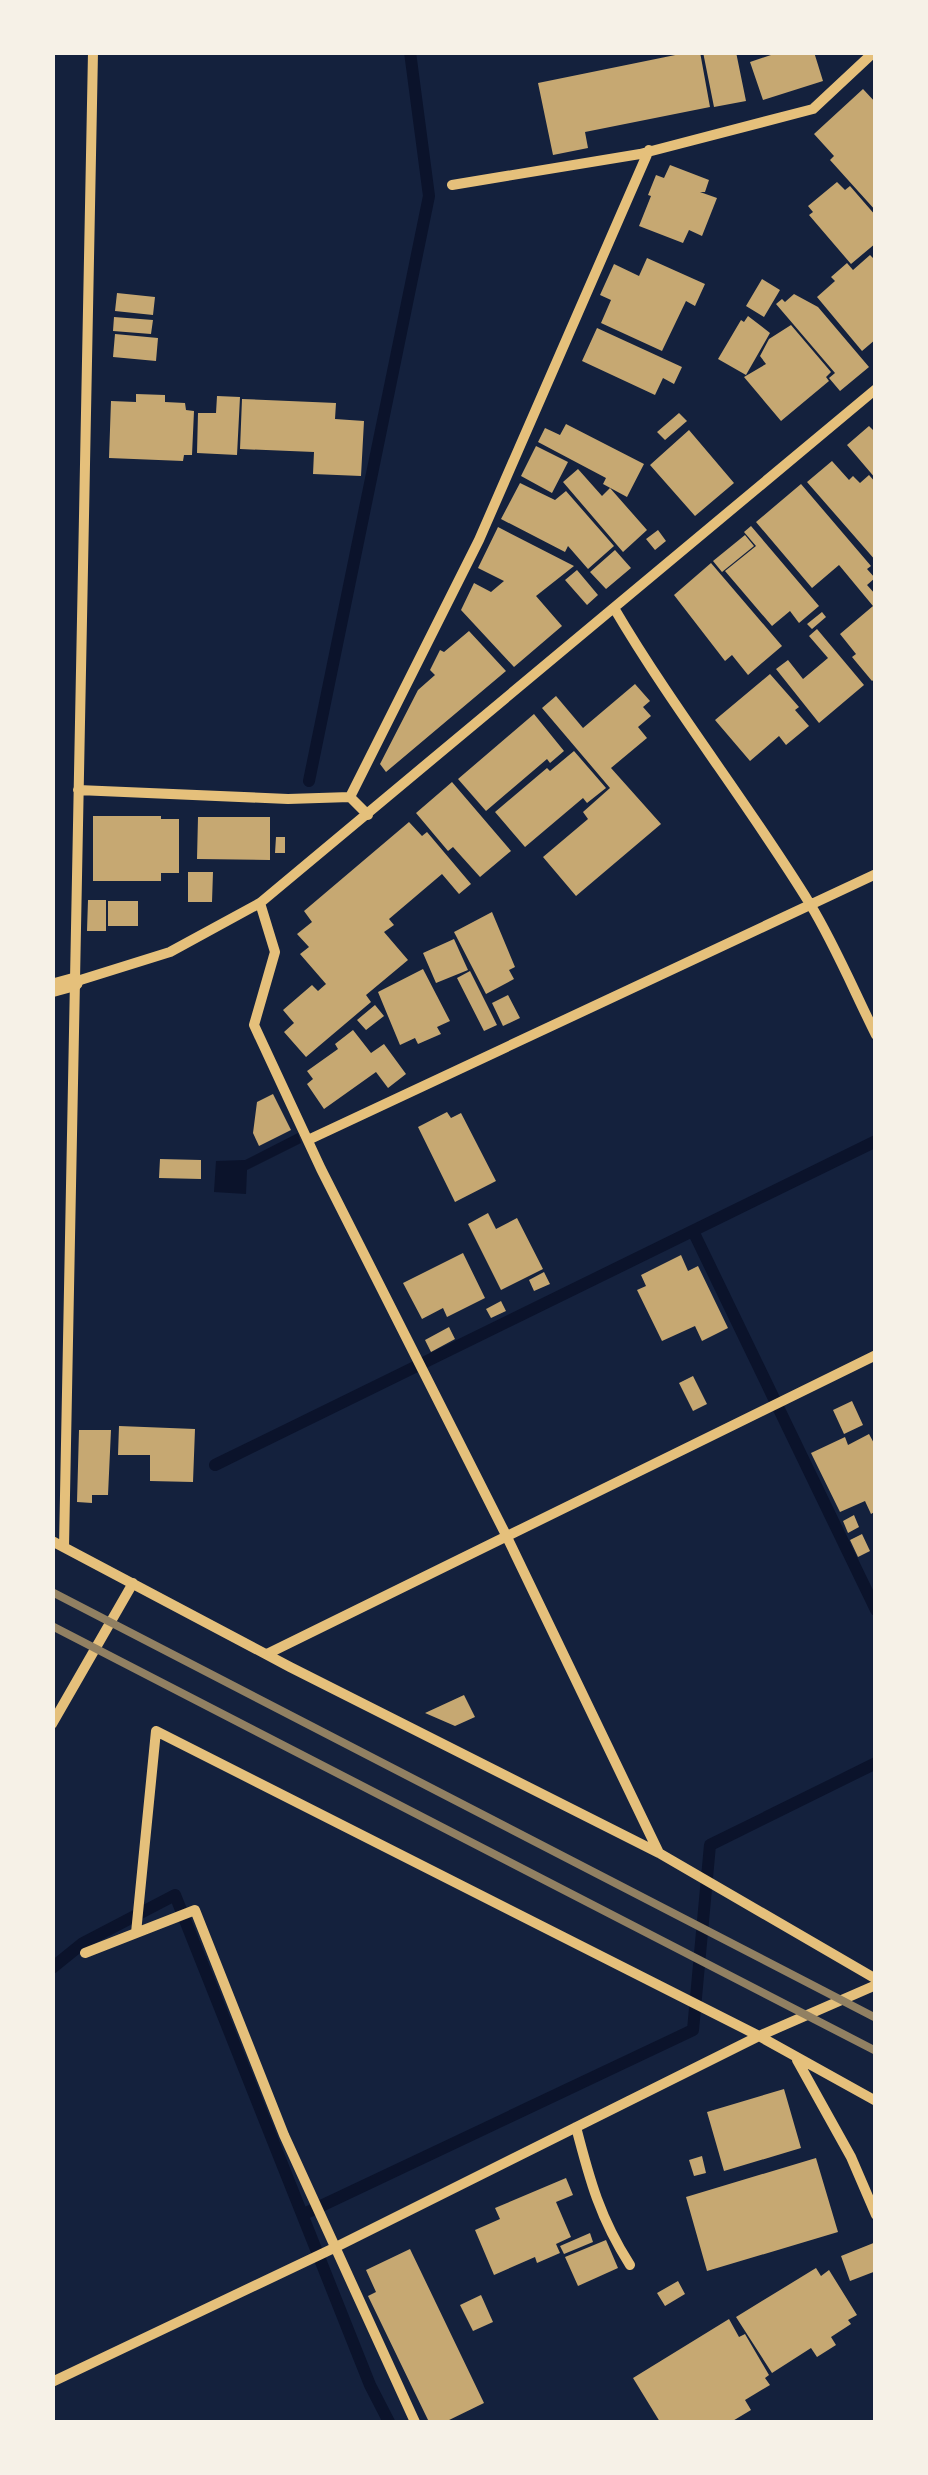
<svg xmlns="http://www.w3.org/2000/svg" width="928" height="2475" font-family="'Work Sans',sans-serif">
<rect width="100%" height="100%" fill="#14213d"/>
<!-- water -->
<path fill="#0b132b" d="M298 1133 301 1143 247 1170 246 1194 214 1192 216 1161 245 1160Z"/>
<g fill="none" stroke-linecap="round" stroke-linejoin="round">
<!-- stream -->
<path stroke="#0b132b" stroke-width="12" d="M309 781 429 196 410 52
M693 1231 876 1610
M215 1465 876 1141
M52 1968 83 1943 175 1895 370 2385 389 2422
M304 2214 693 2030 710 1845 876 1763"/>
</g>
<!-- building -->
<path fill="#c6a872" d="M690 52H700L710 107 585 132 588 148 553 155 538 83Z
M703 52H736L746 101 714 107Z
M780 52H814L823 81 763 100 750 62Z
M863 89 876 103V211L830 160 834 156 814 134Z
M670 165 709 180 705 192H700L717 198 702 236 689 230 683 243 639 226 651 196 648 195 656 175 664 178Z
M837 182 845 190 850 186 876 216V243L851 264 809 215 813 212 808 206Z
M870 255 873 258 876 255V339L862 351 817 297 835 281 831 277 847 263 853 270Z
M647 258 705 284 695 306 686 301 662 351 601 323 611 300 600 295 614 264 639 276Z
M762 279 780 290 764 317 746 306Z
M117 293 155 297 153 315 115 311Z
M794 294 818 307 869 367 840 391 829 378 835 373 776 304 782 299 785 302Z
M748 316 770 333 746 375 718 359 741 320 744 322Z
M114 317 153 320 151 334 113 331Z
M791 325 831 372 826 377 829 381 781 421 744 377 766 364 760 356 769 339Z
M597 328 682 367 674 384 663 378 655 395 582 361Z
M115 334 158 338 156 361 113 357Z
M136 394 165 395V402L185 403 186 410 194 411 192 455H184L183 461 109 458 111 401 136 402Z
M217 396 240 397 237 455 197 453 198 413H216Z
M242 399 336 403 335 419 364 421 361 476 313 474 314 452 240 449Z
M679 413 687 421 665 440 657 432Z
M566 424 644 464 627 497 603 484 606 478 538 442 545 428 560 435Z
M869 426 876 433V479L847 445Z
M689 430 734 483 695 516 650 465Z
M536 446 568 462 552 493 521 476Z
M832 461 849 480 853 476 860 483 869 475 876 483V561L807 482Z
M578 469 602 496 610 488 647 530 623 552 563 482Z
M520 483 555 500 566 491 614 546 588 569 568 546 565 552 501 519Z
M801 484 871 566 867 569 875 578 867 585 876 595V678L872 681 852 657 856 654 840 634 873 606 839 565 812 588 756 522Z
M751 526 819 606 799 623 790 611 772 626 725 571 756 546 744 532Z
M498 527 574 566 536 596 562 626 514 667 461 610 474 583 491 592 504 581 478 568Z
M658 530 666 541 655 550 646 539Z
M745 535 754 546 722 572 713 561Z
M615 550 631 568 606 589 590 572Z
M711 563 782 646 748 675 732 655 725 661 674 595Z
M577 570 598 595 587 605 565 580Z
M822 612 826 617 812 629 807 624Z
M817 629 864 685 819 723 776 669 788 660 803 679 828 658 809 636Z
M469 631 506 671 386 772 380 764 418 690 435 675 430 670 440 650 444 652Z
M770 674 799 707 795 710 809 726 786 745 779 736 750 761 715 720Z
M635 684 650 701 643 707 651 716 638 727 647 738 611 768 661 824 576 896 543 857 588 819 583 812 610 788 542 708 556 696 583 728Z
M534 714 564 751 550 763 547 759 486 811 458 779Z
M574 751 606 788 587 803 583 798 525 847 495 812 547 768 550 771Z
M452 782 511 851 480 877 453 847 448 851 416 813Z
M93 816H161V819H179V873H161V881H93Z
M198 817H270V860L197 859Z
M409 822 422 836 427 832 471 884 459 894 442 874 389 919 394 925 384 932 408 960 366 995 371 1002 306 1057 284 1032 294 1023 283 1010 312 985 318 991 326 984 300 954 309 947 297 934 312 922 304 911Z
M276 837H285V853H275Z
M188 872H213L212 902H188Z
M88 900H106V931H87Z
M108 901H138V926H108Z
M492 912 515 967 509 970 514 979 486 994 454 932Z
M454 939 468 970 436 983 423 953Z
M423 969 450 1021 437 1027 441 1034 418 1044 415 1038 400 1045 378 992Z
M470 971 497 1025 484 1031 457 978Z
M508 995 520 1018 503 1026 492 1003Z
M375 1005 384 1016 366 1030 357 1020Z
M353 1030 371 1053 384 1044 406 1074 388 1088 376 1072 324 1109 307 1084 313 1079 307 1071 338 1049 335 1044Z
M273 1094 291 1130 259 1146 253 1133 257 1102Z
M447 1112 451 1118 461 1113 496 1181 455 1202 418 1127Z
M160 1159 201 1160V1179L159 1178Z
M488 1213 496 1229 517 1218 543 1269 501 1290 468 1224Z
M463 1253 485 1298 447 1317 443 1308 422 1319 403 1283Z
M681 1255 688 1271 698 1266 728 1328 702 1341 695 1326 662 1341 637 1290 646 1286 641 1275Z
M544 1272 550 1284 534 1291 529 1280Z
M501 1301 506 1311 491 1318 486 1309Z
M449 1327 455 1339 431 1352 425 1340Z
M693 1376 707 1404 693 1411 679 1383Z
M852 1401 863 1425 844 1434 833 1410Z
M119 1426 195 1429 193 1482 150 1481V1455H118Z
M79 1430H111L108 1495H92V1503L77 1502Z
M869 1434 876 1447V1511L871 1514 865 1501 840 1512 811 1453 845 1437 848 1445Z
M854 1515 859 1527 848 1533 843 1521Z
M862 1534 870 1551 858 1557 850 1540Z
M464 1695 475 1717 455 1726 425 1713Z
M784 2089 801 2148 724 2171 707 2112Z
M702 2156 706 2173 694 2176 689 2160Z
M816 2158 838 2232 707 2271 686 2197Z
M566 2178 573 2195 556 2202 571 2237 556 2244 560 2253 537 2263 535 2257 494 2275 475 2230 500 2219 495 2208Z
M590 2233 593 2242 564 2254 560 2246Z
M606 2240 618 2268 578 2286 565 2257Z
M876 2242V2271L850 2281 841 2256Z
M410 2249 484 2403 445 2422H429L368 2296 376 2292 366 2270Z
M816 2268 821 2276 829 2270 857 2315 848 2320 851 2324 831 2337 836 2345 817 2357 811 2348 772 2373 736 2317Z
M678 2281 685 2294 665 2306 657 2293Z
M481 2295 493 2322 473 2331 460 2305Z
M729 2319 739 2337 745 2334 769 2375 765 2378 770 2385 745 2400 751 2410 731 2422H660L633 2378Z"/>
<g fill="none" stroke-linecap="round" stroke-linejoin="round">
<!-- minor -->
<path stroke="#e5c07b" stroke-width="10" d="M452 185 640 154 813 109 874 52
M614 608C674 710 748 803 810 904 835 945 854 991 876 1035
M78 790 288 799 350 797 368 815
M350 797 479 540 649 150
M260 903 275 952 254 1025 321 1169 506 1535 659 1853
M74 982 170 952 260 903 876 389
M308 1140 876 874
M52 1541 290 1667 659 1853 876 1979
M64 1547 93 52
M267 1654 876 1355
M52 1724 133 1583
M136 1933 156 1731 759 2036 876 2101
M85 1953 195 1910 284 2135 415 2422
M797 2060 851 2157 876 2215
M576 2127C590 2181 600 2218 630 2265
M52 2382 334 2248 759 2036 876 1985"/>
<!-- tertiary -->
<path stroke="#e5c07b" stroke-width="18" d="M52 988 74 982"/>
<!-- rail -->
<path stroke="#918062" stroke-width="8" d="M52 1592 876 2018
M52 1626 876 2051"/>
</g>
<!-- border -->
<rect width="928" height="2475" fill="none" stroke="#f6f1e7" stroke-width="110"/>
</svg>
